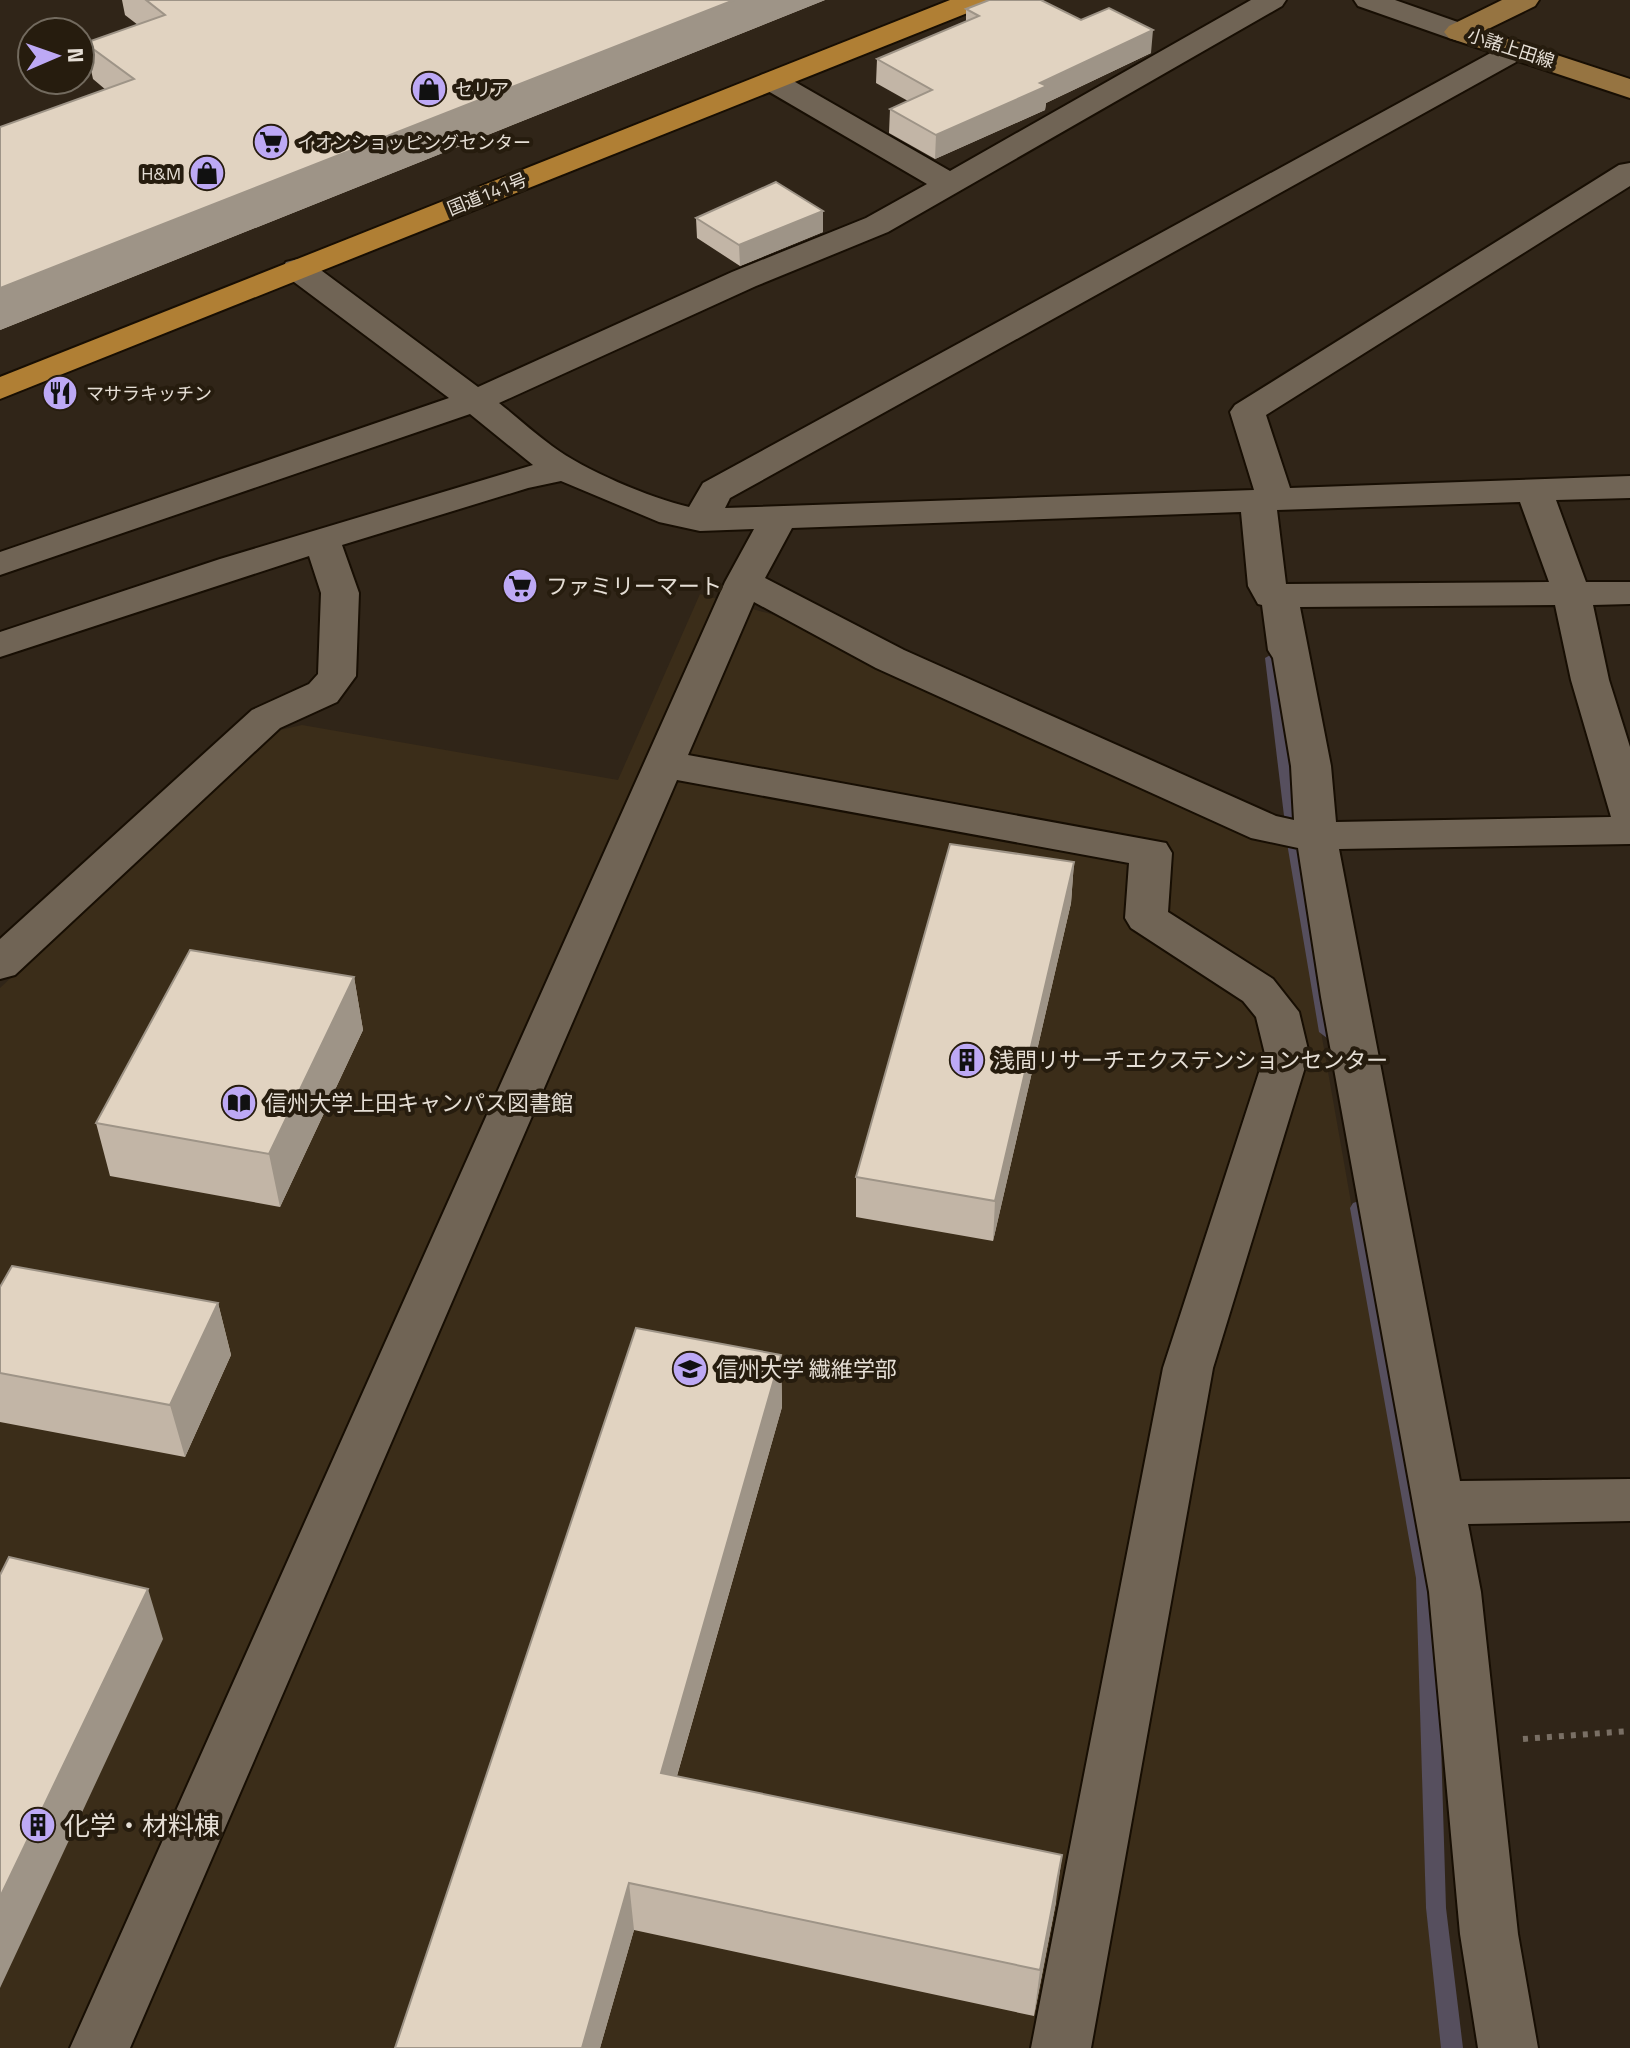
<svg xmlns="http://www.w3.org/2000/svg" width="1630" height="2048" font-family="'Titillium Web','Noto Sans JP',sans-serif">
<rect width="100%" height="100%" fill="#302518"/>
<!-- built -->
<path fill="#3b2d19" d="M700 594 774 615 1288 844 1417 1578 1426 1907 1442 2048H0V988L271 732 302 725 618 780Z"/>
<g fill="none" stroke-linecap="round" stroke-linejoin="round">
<!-- stream -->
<path fill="#564f5e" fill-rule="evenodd" d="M1272 654 1279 658 1304 849 1335 1032 1327 1038 1319 1032 1288 849 1265 658Z
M1359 1201 1365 1203 1368 1208 1436 1578 1446 1908 1463 2048H1441L1426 1908 1416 1578 1350 1208 1353 1203Z"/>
<defs>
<path id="minor" d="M1251 0H1286L1282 6 888 232 756 286 499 403C517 417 534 433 552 446 584 470 650 498 689 507L703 483 1507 44 1517 41 1527 44 1532 50 1527 56 730 498 725 508 1254 490 1230 412 1235 405 1619 165 1630 163V186L1266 415 1290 488 1630 476V498L1556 500 1586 582H1630V604L1593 605 1609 680 1630 747V844L1339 849 1460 1481 1630 1479V1521L1468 1524 1481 1592 1518 1934 1538 2048H1478L1460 1934 1429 1592 1321 997 1298 848 1251 838 876 668 754 602 688 755 1166 843 1172 853 1168 912 1273 979 1299 1012 1309 1054 1213 1368 1091 2048H1031L1163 1368 1265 1054 1256 1017 1243 1001 1131 928 1125 918 1129 863 677 780 130 2048H70L725 582 754 529 700 531 659 522 561 481 528 488 342 545 359 593 356 676 337 702 280 728 15 975 0 979V939L252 710 309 684 318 674 321 593 309 556 0 657V632L220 559 533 465 470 414 0 575V552L449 398 286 276 282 269 286 262 298 259 310 262 478 387 732 272 866 218 927 184 761 87 757 81 761 75 772 72 783 75 950 171ZM1520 502 1549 582 1286 584 1277 510ZM1241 512 1248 586 1258 604 1262 605 1268 650 1273 658 1291 766 1294 820 1276 816 904 650 765 578 792 528ZM1555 605 1571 680 1611 817 1336 822 1331 766 1300 607Z
M1354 0H1395L1469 26 1474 32 1469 38 1459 41 1449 38 1358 6Z"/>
<path id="major" d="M1502 0H1539L1535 6 1484 31 1630 79V98L1449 38 1444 32 1449 26Z"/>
<path id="highway" d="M950 0H989L985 6 0 399V377Z"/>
</defs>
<!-- minor casing -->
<use href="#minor" stroke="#170e03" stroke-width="4"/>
<!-- major casing -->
<use href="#major" stroke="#170e03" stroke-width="4"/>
<!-- highway casing -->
<use href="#highway" stroke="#170e03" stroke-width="4"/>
<!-- path -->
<path stroke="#796f64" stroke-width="6" stroke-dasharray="5 7" stroke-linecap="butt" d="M1523 1739 1630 1731"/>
<!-- minor -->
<use href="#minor" fill="#706455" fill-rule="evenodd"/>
<!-- major -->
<use href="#major" fill="#967441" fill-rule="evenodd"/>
<!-- highway -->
<use href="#highway" fill="#b07f34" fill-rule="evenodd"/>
</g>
<!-- wall -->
<path fill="#c2b5a6" d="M122 0H825L0 330 106 90 93 79 85 43 138 25 125 15Z
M966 9 1081 20 1151 53 1046 103 1045 110 935 159 889 133 890 109 908 101 876 83 877 59 966 22Z
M823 211V232L740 266 697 238 696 218Z
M1074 862 1071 903 993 1241 856 1217V1177Z
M354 977 363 1030 280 1207 110 1176 96 1123Z
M0 1287 218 1303 231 1355 185 1457 0 1422Z
M781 1355 782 1407 677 1776 1056 1902 1034 2016 634 1930 600 2048H395Z"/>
<!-- shaded-wall -->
<path fill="#9e9487" d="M734 0H825L0 330V288Z
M1153 30 1151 53 1046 103 1045 110 935 159 936 135 1040 83Z
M823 211V232L740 266 739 245Z
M1074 862 1071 903 993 1241 995 1201Z
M354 977 363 1030 280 1207 269 1154Z
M218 1303 231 1355 185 1457 170 1405Z
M781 1355 782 1407 664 1821 661 1773Z
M148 1589 163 1639 0 1988V1897Z
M1062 1855 1056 1902 1034 2016 1040 1970Z
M629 1883 634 1930 600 2048H582Z"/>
<!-- building -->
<path fill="#e1d3c1" stroke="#9e9487" stroke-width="2" d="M146 0H734L0 288V127L134 79 85 43 165 15Z
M989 0H1041L1081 20 1109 8 1153 30 1040 83 1047 86 936 135 890 109 932 90 877 59 979 16 966 9Z
M776 182 823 211 739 245 696 218Z
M950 844 1074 862 995 1201 856 1177Z
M190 950 354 977 269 1154 96 1123Z
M12 1266 218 1303 170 1405 0 1373V1287Z
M636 1328 781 1355 661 1773 1062 1855 1040 1970 629 1883 582 2048H395Z
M9 1557 148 1589 0 1897V1575Z"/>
<!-- icons -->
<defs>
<symbol id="shop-disc" viewBox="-11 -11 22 22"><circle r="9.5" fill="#bda9f5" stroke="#261c0e"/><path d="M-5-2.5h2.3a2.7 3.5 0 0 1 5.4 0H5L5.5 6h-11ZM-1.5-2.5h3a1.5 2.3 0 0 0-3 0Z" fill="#111"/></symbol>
<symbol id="supermarket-disc" viewBox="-11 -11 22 22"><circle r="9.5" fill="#bda9f5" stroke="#261c0e"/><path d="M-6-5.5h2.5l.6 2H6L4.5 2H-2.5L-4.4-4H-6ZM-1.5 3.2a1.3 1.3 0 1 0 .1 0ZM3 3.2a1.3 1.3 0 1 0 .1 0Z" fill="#111"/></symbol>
<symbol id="restaurant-disc" viewBox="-11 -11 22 22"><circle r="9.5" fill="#bda9f5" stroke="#261c0e"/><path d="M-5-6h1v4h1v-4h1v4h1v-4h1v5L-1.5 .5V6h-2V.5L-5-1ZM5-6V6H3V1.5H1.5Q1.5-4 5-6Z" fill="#111"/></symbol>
<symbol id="building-disc" viewBox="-11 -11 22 22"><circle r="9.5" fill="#bda9f5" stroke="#261c0e"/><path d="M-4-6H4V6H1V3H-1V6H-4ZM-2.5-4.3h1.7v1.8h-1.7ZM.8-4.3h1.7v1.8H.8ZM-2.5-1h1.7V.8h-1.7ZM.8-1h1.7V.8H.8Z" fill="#111"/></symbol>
<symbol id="library-disc" viewBox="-11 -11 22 22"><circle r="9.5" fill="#bda9f5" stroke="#261c0e"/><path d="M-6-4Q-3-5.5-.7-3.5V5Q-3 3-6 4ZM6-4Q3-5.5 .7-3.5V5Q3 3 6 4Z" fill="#111"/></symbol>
<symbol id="university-disc" viewBox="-11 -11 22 22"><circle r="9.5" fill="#bda9f5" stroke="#261c0e"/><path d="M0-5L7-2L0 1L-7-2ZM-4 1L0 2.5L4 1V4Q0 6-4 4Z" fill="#111"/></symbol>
</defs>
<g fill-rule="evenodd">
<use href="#shop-disc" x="409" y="69" width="40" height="40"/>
<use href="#supermarket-disc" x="251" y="122" width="40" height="40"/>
<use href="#shop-disc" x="187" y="153" width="40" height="40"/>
<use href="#restaurant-disc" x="40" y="373" width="40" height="40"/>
<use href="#supermarket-disc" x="500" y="566" width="40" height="40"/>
<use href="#building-disc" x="947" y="1040" width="40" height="40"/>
<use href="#library-disc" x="219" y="1083" width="40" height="40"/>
<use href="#university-disc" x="670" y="1349" width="40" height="40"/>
<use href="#building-disc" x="18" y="1805" width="40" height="40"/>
</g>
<g text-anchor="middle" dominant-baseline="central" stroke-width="8" stroke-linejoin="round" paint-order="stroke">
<!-- far-street labels -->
<g font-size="18" fill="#e5ded5" stroke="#261c0e">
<text transform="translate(1511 48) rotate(18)">小諸上田線</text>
<text transform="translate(487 194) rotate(-22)">国道141号</text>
</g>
<!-- far-poi labels -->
<g font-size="18" fill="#e5ded5" stroke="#261c0e" text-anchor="start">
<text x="455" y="89">セリア</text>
<text x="297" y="142">イオンショッピングセンター</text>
<text x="181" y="173" text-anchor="end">H&amp;M</text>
<text x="86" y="393">マサラキッチン</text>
</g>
<!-- poi labels -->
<g font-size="22" fill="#e5ded5" stroke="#261c0e" text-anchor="start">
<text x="546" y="586">ファミリーマート</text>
<text x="993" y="1060">浅間リサーチエクステンションセンター</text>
<text x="265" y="1103">信州大学上田キャンパス図書館</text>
<text x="716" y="1369">信州大学 繊維学部</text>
</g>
<!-- near-poi labels -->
<g font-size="26" fill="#e5ded5" stroke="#261c0e" text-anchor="start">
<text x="64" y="1825">化学・材料棟</text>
</g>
</g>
<!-- north arrow -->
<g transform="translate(56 56) rotate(88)"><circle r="38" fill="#261c0e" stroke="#726a5e" stroke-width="2"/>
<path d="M0-6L14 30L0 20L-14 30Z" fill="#bda9f5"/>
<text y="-12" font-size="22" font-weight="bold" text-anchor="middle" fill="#e5ded5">N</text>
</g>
</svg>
